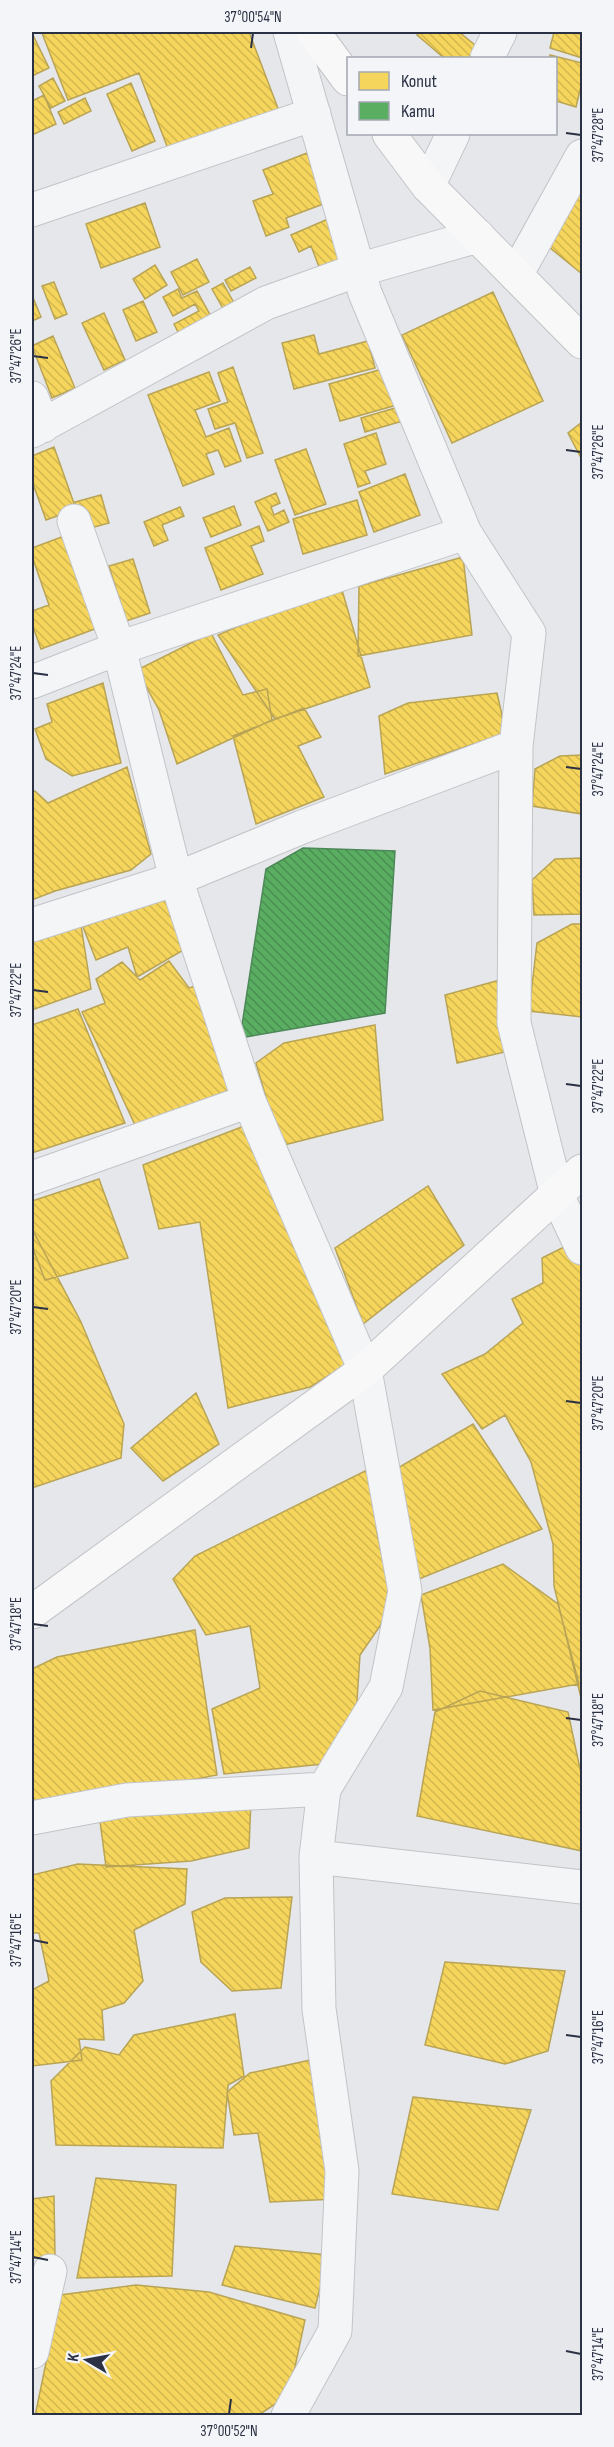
<svg xmlns="http://www.w3.org/2000/svg" width="614" height="2447" font-family="'Sofia Sans Condensed',sans-serif">
<defs>
<pattern id="homes-back-hatch" width="6" height="6" patternUnits="userSpaceOnUse" patternTransform="scale(1.5)"><rect width="6" height="6" fill="#f6d55c"/><path d="M-1 5l2 2M0 0l6 6M5-1l2 2" fill="none" stroke="#d3b751"/></pattern>
<pattern id="public-back-hatch" width="6" height="6" patternUnits="userSpaceOnUse" patternTransform="scale(1.5)"><rect width="6" height="6" fill="#5aae61"/><path d="M-1 5l2 2M0 0l6 6M5-1l2 2" fill="none" stroke="#4b8e52"/></pattern>
</defs>
<rect width="100%" height="100%" fill="#e5e7ea"/>
<!-- homes -->
<path fill="url(#homes-back-hatch)" stroke="#b9a455" stroke-width="1.5" d="M46 32H249L279 111 170 154 139 73 68 100 42 33Z
M420 32H459L486 54 482 58H444L417 35Z
M554 32 582 34V58L550 48Z
M32 33 49 68 32 76Z
M550 55 582 63V82L576 107 556 101V58H550Z
M53 78 65 101 51 108 39 86Z
M131 83 155 141 132 151 107 94Z
M44 95 56 124 32 135V101Z
M85 98 91 111 64 124 58 112Z
M307 153 326 203 286 218 289 227 266 236 253 201 273 194 263 170Z
M582 188V274L549 247Z
M145 203 160 247 101 268 86 224Z
M328 219 348 266 323 277 311 246 299 252 291 235Z
M197 259 209 282 183 295 171 272Z
M155 265 167 285 145 299 133 279Z
M250 267 256 278 231 291 225 280Z
M54 282 67 314 55 319 42 286Z
M223 283 239 312 229 319 212 289Z
M178 289 182 298 197 291 214 322 182 340 174 324 199 311 195 304 173 316 163 297Z
M493 292 543 401 452 443 402 335Z
M32 295 41 317 32 321Z
M143 301 157 332 136 341 123 310Z
M104 313 125 360 104 370 82 323Z
M314 335 319 354 368 341 375 368 294 389 282 343Z
M53 336 75 388 52 398 32 346Z
M233 367 263 453 247 458 235 423 215 429 208 409 228 402 218 373Z
M386 368 397 405 340 421 329 384Z
M209 372 220 401 195 410 206 437 229 428 241 461 225 467 218 450 206 454 214 474 183 486 148 395Z
M402 406 406 420 365 432 361 418Z
M582 422V460L568 433Z
M376 433 386 464 365 471 370 483 358 487 344 444Z
M54 447 76 509 46 520 32 481V456Z
M306 449 326 504 295 515 275 460Z
M405 474 420 515 374 532 359 492Z
M276 493 280 503 271 507 274 515 284 510 289 522 268 531 255 502Z
M101 495 109 523 83 530 75 502Z
M357 500 367 535 303 554 293 519Z
M234 506 241 525 211 537 203 518Z
M180 507 184 516 162 525 168 540 154 546 144 522Z
M259 526 264 541 251 546 263 574 221 590 205 548Z
M67 535 100 627 41 649 32 624V611L49 605 32 556V548Z
M463 557 472 635 358 656 359 586Z
M133 559 150 613 126 621 109 566Z
M340 583 370 687 275 719 218 635Z
M211 633 243 695 267 689 272 720 177 764 159 710 137 670Z
M103 683 121 763 72 776 46 759 35 729 52 722 47 704Z
M497 693 506 733 385 774 379 716 408 703Z
M304 708 321 737 298 746 324 797 256 824 233 736Z
M582 755V814L532 806 535 769 560 756Z
M127 767 151 854 131 870 55 891 32 900V792L35 791 48 803Z
M582 858V914L534 915 532 880 555 859Z
M172 891 187 948 137 977 128 947 96 960 83 927Z
M80 919 91 989 32 1010V940Z
M572 924H582V1017L529 1011 537 943Z
M169 961 189 988 206 983 237 1087 136 1127 82 1012 105 1003 96 979 122 962 140 980Z
M500 980 513 1050 457 1063 445 995Z
M78 1009 125 1123 32 1153V1025Z
M375 1025 383 1120 280 1146 256 1063 284 1043Z
M252 1123 359 1357 310 1387 228 1408 200 1222 159 1229 143 1165Z
M99 1179 128 1258 45 1280 32 1246V1201Z
M428 1186 464 1245 363 1324 335 1248Z
M32 1229 81 1322 124 1424 121 1458 32 1488Z
M582 1238V1702L554 1586 553 1544 531 1462 505 1415 482 1429 442 1374 485 1354 523 1323 512 1299 543 1283 542 1258Z
M196 1393 219 1444 163 1481 131 1448Z
M473 1424 542 1529 419 1579 384 1476Z
M367 1470 383 1517 376 1528 393 1607 360 1655 353 1761 224 1774 212 1709 260 1688 250 1626 206 1635 173 1579 195 1556Z
M503 1564 558 1604 579 1684 433 1710 430 1648 421 1595Z
M195 1630 217 1775 32 1810V1669L57 1657Z
M480 1691 568 1712 582 1778V1851L417 1816 435 1712Z
M251 1800 249 1848 191 1861 106 1867 100 1821 130 1809Z
M78 1864 187 1869 185 1904 134 1930 143 1981 124 2003 102 2010 104 2040 79 2039 82 2060 32 2066V1990L49 1981 39 1933H32V1875Z
M292 1897 281 1988 232 1991 201 1962 192 1912 225 1898Z
M445 1962 565 1971 548 2051 505 2064 425 2045Z
M235 2014 244 2076 228 2085 223 2148 56 2145 51 2081 85 2047 119 2055 134 2035Z
M320 2058 337 2199 270 2202 258 2133 234 2135 227 2092 250 2073Z
M413 2097 531 2110 498 2210 392 2194Z
M96 2178 176 2185 172 2276 77 2278Z
M54 2196 55 2257 32 2258V2199Z
M235 2246 328 2255 315 2308 222 2285Z
M136 2285 209 2292 305 2320 289 2395 257 2416H35L60 2295Z"/>
<!-- public -->
<path fill="url(#public-back-hatch)" stroke="#4c8858" stroke-width="1.5" d="M303 848 395 851 385 1013 240 1038 266 869Z"/>
<g fill="none" stroke-linecap="round" stroke-linejoin="round">
<defs>
<path id="street" d="M290 32 365 293 465 533 529 633 516 746 514 1023 557 1195 582 1248
M487 58 500 32
M428 186 453 134
M32 210 314 114
M516 275 582 156
M32 398 43 426
M32 431 266 303 358 270 478 236
M74 521 119 648 176 879 249 1101 365 1370 405 1591 386 1687 324 1789 316 1857 319 2009 342 2171 335 2331 288 2416
M32 682 119 648 465 533
M32 925 176 879 302 827 516 746
M32 1178 249 1101
M32 1818 127 1800 324 1789
M316 1857 582 1887
M32 2352 50 2271"/>
<path id="secondary" d="M313 32 348 79
M389 134 428 186 582 342
M32 1612 365 1370 582 1171"/>
</defs>
<!-- street casing -->
<use href="#street" stroke="#c2c4c8" stroke-width="35"/>
<!-- secondary casing -->
<use href="#secondary" stroke="#c2c4c8" stroke-width="35"/>
<!-- street -->
<use href="#street" stroke="#f4f5f7" stroke-width="33"/>
<!-- secondary -->
<use href="#secondary" stroke="#f8f8f8" stroke-width="33"/>
</g>
<!-- ticks -->
<path fill="none" stroke="#2b3144" stroke-width="2" d="M251 48 253 33M566 133 581 135M33 356 48 358M566 450 581 452M33 673 48 675M566 767 581 769M33 990 48 992M566 1084 581 1086M33 1307 48 1309M566 1401 581 1403M33 1624 48 1626M566 1718 581 1720M33 1940 48 1943M566 2035 581 2037M33 2257 48 2260M566 2351 581 2354M229 2414 231 2399"/>
<!-- border -->
<rect width="614" height="2447" fill="none" stroke="#f3f5f9" stroke-width="66"/>
<!-- legend -->
<rect x="347" y="57" width="210" height="78" fill="#f3f5f9" stroke="#a3a7b1" stroke-width="1.5"/>
<rect x="359" y="72" width="30" height="18" fill="#f6d55c" stroke="#a3a7b1" stroke-width="1.5"/>
<text x="401" y="87" font-size="18" fill="#2b3144">Konut</text>
<rect x="359" y="102" width="30" height="18" fill="#5aae61" stroke="#a3a7b1" stroke-width="1.5"/>
<text x="401" y="117" font-size="18" fill="#2b3144">Kamu</text>
<!-- north arrow -->
<g transform="translate(87 2360) rotate(280)" stroke="#f3f5f9" stroke-width="4.5" paint-order="stroke">
<path d="M0-4.5L10 22L0 15L-10 22Z" fill="#2b3144"/>
<text y="-9" font-size="16" font-weight="bold" text-anchor="middle" fill="#2b3144">K</text>
</g>
<rect x="33" y="33" width="548" height="2381" fill="none" stroke="#2b3144" stroke-width="2"/>
<g font-size="15" text-anchor="middle" fill="#2b3144">
<text x="253" y="22">37°00'54"N</text>
<text transform="translate(598 135) rotate(-90)" y="5">37°47'28"E</text>
<text transform="translate(16 356) rotate(-90)" y="5">37°47'26"E</text>
<text transform="translate(598 452) rotate(-90)" y="5">37°47'26"E</text>
<text transform="translate(16 673) rotate(-90)" y="5">37°47'24"E</text>
<text transform="translate(598 769) rotate(-90)" y="5">37°47'24"E</text>
<text transform="translate(16 990) rotate(-90)" y="5">37°47'22"E</text>
<text transform="translate(598 1086) rotate(-90)" y="5">37°47'22"E</text>
<text transform="translate(16 1307) rotate(-90)" y="5">37°47'20"E</text>
<text transform="translate(598 1403) rotate(-90)" y="5">37°47'20"E</text>
<text transform="translate(16 1624) rotate(-90)" y="5">37°47'18"E</text>
<text transform="translate(598 1720) rotate(-90)" y="5">37°47'18"E</text>
<text transform="translate(16 1940) rotate(-90)" y="5">37°47'16"E</text>
<text transform="translate(598 2037) rotate(-90)" y="5">37°47'16"E</text>
<text transform="translate(16 2257) rotate(-90)" y="5">37°47'14"E</text>
<text transform="translate(598 2354) rotate(-90)" y="5">37°47'14"E</text>
<text x="229" y="2436">37°00'52"N</text>
</g>
</svg>
